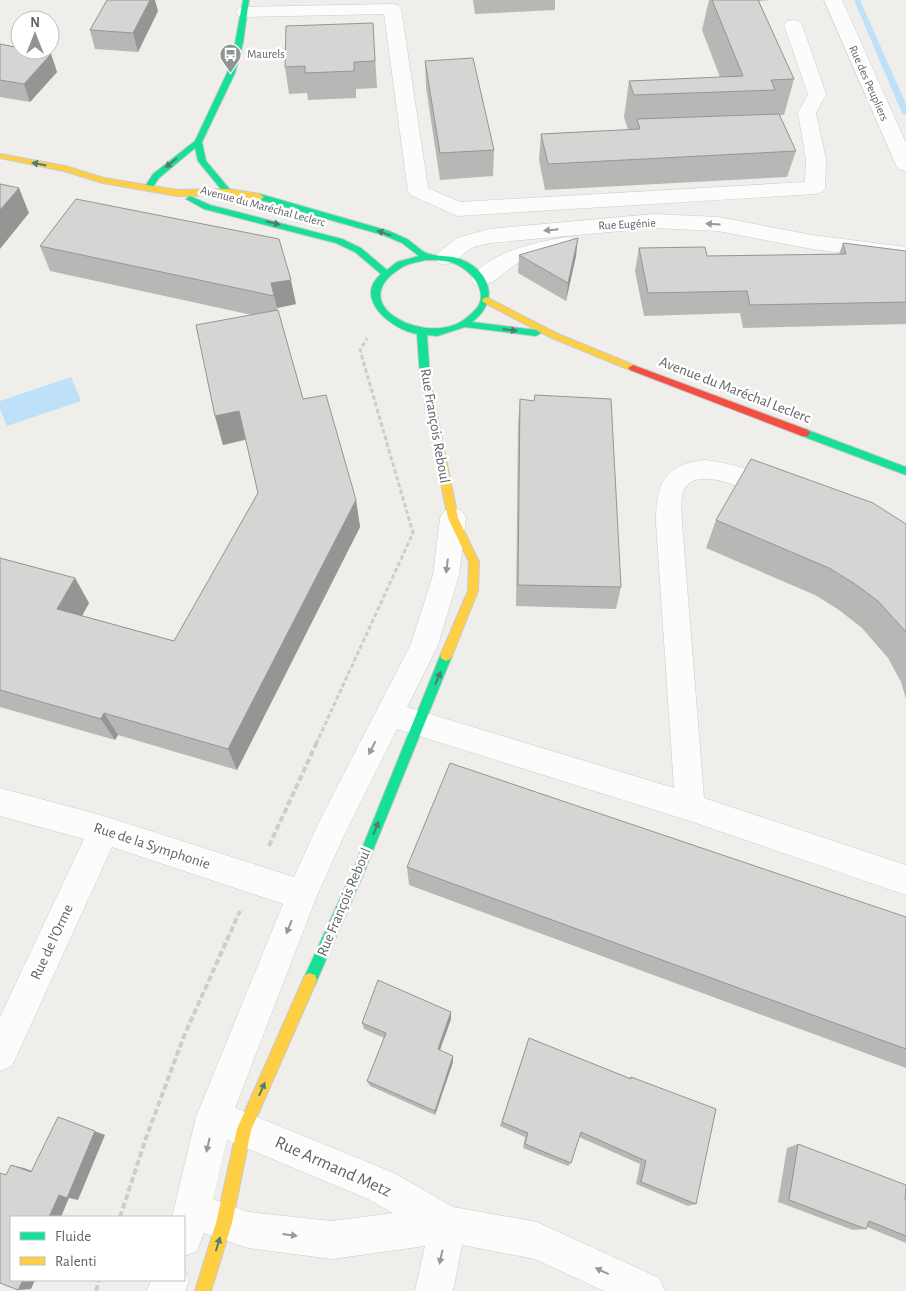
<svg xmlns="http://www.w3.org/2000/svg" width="906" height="1291" font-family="'Alegreya Sans',sans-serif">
<rect width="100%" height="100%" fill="#efeeea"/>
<!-- water -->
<path fill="#bfe0f9" d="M71 377 81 401 7 426 0 409V401Z"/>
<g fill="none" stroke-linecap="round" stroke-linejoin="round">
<!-- stream -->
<path fill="#bfe0f9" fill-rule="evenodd" d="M854 0H860L906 104V115L902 113Z"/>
<defs>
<path id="street" d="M824 0H842L906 143V171L899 169 896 165Z
M392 4 398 5 401 9 428 188 460 202 805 182 806 160 798 113 808 94 784 25 787 21 793 20 799 21 802 25 826 94 816 113 826 160 825 188 822 192 815 194 457 216 411 195 408 191 384 14 245 17 239 16 236 12 239 8 245 7Z
M654 214 718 217 812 235 906 247V261L812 249 718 231 654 228 490 243C483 245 475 246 470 249 458 257 454 267 438 263L435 258 438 253 457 238 489 229Z
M568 237 575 239 579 244 575 249C557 254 536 254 518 263 503 271 493 289 474 284L471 279C488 252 539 241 568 237Z
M704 460C732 463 758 472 784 482L787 489 784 496C780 497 777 499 773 498 753 494 694 461 683 492 680 501 682 513 682 523L704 798 906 865V895L690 821 397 729 342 840 316 898 235 1108 394 1173 453 1207 537 1222 550 1228 659 1278 665 1291H604L535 1259 462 1245 453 1291H415L425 1246 332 1259 248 1248 204 1233 197 1251 184 1256V1217H172L196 1117 283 904 112 847 12 1066 0 1071V1017L84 839 0 816V788L104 816 294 877 320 820 411 644 433 575 440 518 444 511 453 508 462 511 466 518 459 575 438 645 407 707 674 788 656 523C656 485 663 465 704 460ZM227 1140 368 1199 393 1213 332 1221 248 1212 213 1199Z
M184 1268 189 1280 185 1291H147L151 1280H184Z"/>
<path id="fast" d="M243 0H249L243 43 235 73 202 142 206 161 232 192 231 194H225L198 161 195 148 159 178 151 190H145L144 188 153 174 195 141 227 73 235 43Z
M260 194 389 231C395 234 401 236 407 239 414 243 421 252 429 254 440 257 450 255 460 259 491 271 500 301 472 322L536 330 541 333 536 336 465 327 437 336 427 335 430 377 434 400 432 402H426L420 377 417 334C393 330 352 299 381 274L355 252 336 243 204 209 186 199 190 196 210 205 342 239 361 248 387 270 397 262 419 256 402 243 383 235 257 199 256 197ZM426 260C435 260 444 260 453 263 471 269 493 295 473 312 468 317 461 323 454 325 414 340 346 302 401 268 408 263 418 262 426 260Z
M805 429 906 467V475L802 436 800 433 802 430Z
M446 651 450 653 452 656 365 870 315 985 310 987 305 985 303 980 354 868 440 656 442 653Z"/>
<path id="slow" d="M0 154 65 166 104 178 177 190 228 189 260 194 264 197 260 200 228 195 177 196 103 183 64 171 0 158Z
M486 297 558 334 636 366 638 368 633 371 630 370 552 338 483 302 482 300Z
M429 396 434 400 458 518 479 562 478 591 452 656 450 659 446 661 442 659 440 656 468 591 469 562 448 518 424 400Z
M310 973 315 975 317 980 251 1130 232 1223 211 1291H195L216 1223 237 1129 305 975Z"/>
<path id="jam" d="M633 365 808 430 810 433 808 436H802L630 370 628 368Z"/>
</defs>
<!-- street casing -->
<use href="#street" stroke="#cbcccc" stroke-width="1"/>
<!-- fast casing -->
<use href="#fast" stroke="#cacacb" stroke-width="2"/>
<!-- slow casing -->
<use href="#slow" stroke="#cacacb" stroke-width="2"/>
<!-- jam casing -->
<use href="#jam" stroke="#cacacb" stroke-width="2"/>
<!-- path-far1 -->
<path stroke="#cacfcc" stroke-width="3" stroke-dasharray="4.5 2.5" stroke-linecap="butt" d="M316 744 413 533 360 350 367 338"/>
<!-- path -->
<path stroke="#cacfcc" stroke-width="4" stroke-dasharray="6 3" stroke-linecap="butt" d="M269 846 317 742
M120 1217 146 1138 184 1036 240 911
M96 1291 99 1280"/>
<!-- street -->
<use href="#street" fill="#fdfcfc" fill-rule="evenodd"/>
<!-- fast -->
<use href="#fast" fill="#16e098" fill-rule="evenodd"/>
<!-- slow -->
<use href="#slow" fill="#ffcf43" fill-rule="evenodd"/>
<!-- jam -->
<use href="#jam" fill="#f24e42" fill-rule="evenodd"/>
</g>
<!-- wall -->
<path fill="#b8b7b5" d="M473 0H555V10L475 14Z
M709 0H770L759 1 794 79 784 115H780L796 151 787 177 545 190 539 160 541 134 628 130 624 117 629 81 720 77 702 30Z
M158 11 138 52 95 49 90 30Z
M373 23 377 88 356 89V98L308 100 307 93 289 94 285 67Z
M0 44 51 54 57 72 30 102 0 97Z
M425 61 494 150 493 176 440 180 426 87Z
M76 199 296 304 277 308 303 399 356 500 360 527 237 770 118 735 115 740 0 707V558L75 578 89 603 82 616 174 641 258 493 246 440 223 445 215 416 252 315 50 271 40 246Z
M843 243 906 251V324L743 328 740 313 644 316 635 271 639 248 707 256 839 254Z
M519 255 576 256 566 301 518 273Z
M520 399 621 587 616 609 516 606 518 424Z
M716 520 906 524V699L901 682 888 658 862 628 839 610 815 595 706 548Z
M407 867 906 917V1068L409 885Z
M451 1012V1019L440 1050 453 1062 435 1115 370 1086 367 1081 384 1038 364 1029 362 1023Z
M529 1038 629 1078 631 1077 696 1204 688 1206 636 1184 640 1164 579 1137 571 1163 568 1166 523 1148 525 1137 500 1126Z
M798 1144 906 1200V1243L867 1227 866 1229 853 1230 778 1202 787 1148Z"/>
<!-- shaded-wall -->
<path fill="#969594" d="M150 0H155L158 11 138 52 133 33Z
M51 54 57 72 30 102 24 84Z
M19 188 29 213 0 249V210Z
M578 238 576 256 566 301 568 283Z
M291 280 296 304 277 308 271 283Z
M239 411 246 439 223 445 215 416Z
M356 500 360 527 237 770 228 749Z
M75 578 89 603 72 634 57 609Z
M104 713 118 735 115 740 101 719Z
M451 1012V1019L438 1055V1049Z
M453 1056V1062L435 1115V1111Z
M58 1117 105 1135 78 1200 69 1198 61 1217H49Z
M11 1165 24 1168 43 1175 31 1172Z
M23 1280H35L31 1289 18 1290Z"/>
<!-- building -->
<path fill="#d6d5d3" stroke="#969594" d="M107 0H150L133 33 90 30Z
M712 0H758L794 79 771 80 775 90 634 95 629 81 743 76Z
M373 23 375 61 354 62V71L305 73V66L285 67 286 26Z
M0 44 20 48V50H30L51 54 24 84 0 80Z
M473 58 494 150 440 153 425 61Z
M779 114 796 151 548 164 541 134 640 129 637 119Z
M0 184 19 188 0 210Z
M76 199 279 239 291 280 271 283 274 296 40 246Z
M578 238 568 283 519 255Z
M843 243 906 251V302L750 305 747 291 648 293 639 248 705 247 707 256 846 254Z
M278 310 303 399 326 395 356 500 228 749 104 713 101 719 0 690V558L75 578 57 609 174 641 258 493 239 411 215 416 196 325Z
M535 395 611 399 621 587 518 585 520 399 534 401Z
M751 459 873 503 906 524V632L878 601 855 584 829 568 716 520Z
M450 763 906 917V1049L407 867Z
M378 980 451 1012 438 1049 453 1056 435 1111 367 1081 386 1033 362 1023Z
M529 1038 631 1079V1077L716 1109 696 1204 641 1182 646 1161 581 1132 571 1163 525 1144 528 1133 502 1122Z
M58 1117 95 1131 67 1198 59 1195 49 1217H11V1280H23L18 1290 0 1283V1173L6 1175 11 1165 31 1172Z
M798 1144 906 1185 905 1200H906V1236L869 1221 866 1229 789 1200Z"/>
<!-- one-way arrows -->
<defs><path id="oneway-solid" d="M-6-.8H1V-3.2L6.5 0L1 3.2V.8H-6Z" transform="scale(1.25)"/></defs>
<g fill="#507c72">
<use href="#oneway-solid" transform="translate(171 163) rotate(141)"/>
<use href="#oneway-solid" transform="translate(39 164) rotate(-169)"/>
<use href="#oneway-solid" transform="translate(273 223) rotate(14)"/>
<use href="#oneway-solid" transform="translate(384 233) rotate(-160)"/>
<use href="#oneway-solid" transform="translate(510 330) rotate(7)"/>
<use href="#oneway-solid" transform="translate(438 678) rotate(-66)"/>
<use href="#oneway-solid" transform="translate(376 828) rotate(-68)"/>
<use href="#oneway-solid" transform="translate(262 1089) rotate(-66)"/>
<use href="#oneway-solid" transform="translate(218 1244) rotate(-73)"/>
</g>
<g fill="#96999c">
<use href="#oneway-solid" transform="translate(713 224) rotate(-176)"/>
<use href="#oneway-solid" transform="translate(551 230) rotate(174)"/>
<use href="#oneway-solid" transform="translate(447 566) rotate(97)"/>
<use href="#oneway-solid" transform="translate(372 748) rotate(117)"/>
<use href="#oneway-solid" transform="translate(289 927) rotate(112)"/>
<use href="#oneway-solid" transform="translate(208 1145) rotate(103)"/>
<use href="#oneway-solid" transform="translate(290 1235) rotate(7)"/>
<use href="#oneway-solid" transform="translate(441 1257) rotate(102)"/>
<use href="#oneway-solid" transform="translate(602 1271) rotate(-155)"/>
</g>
<!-- icons -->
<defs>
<symbol id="bus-pin" viewBox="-11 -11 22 30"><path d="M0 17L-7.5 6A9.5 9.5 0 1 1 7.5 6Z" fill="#919496" stroke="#fff"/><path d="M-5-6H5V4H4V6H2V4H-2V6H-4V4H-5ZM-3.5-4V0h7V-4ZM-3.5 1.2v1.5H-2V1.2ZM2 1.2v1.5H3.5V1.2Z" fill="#fff"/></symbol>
</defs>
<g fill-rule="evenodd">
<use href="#bus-pin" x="218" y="42" width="25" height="34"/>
</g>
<g text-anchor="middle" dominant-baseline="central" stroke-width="5" stroke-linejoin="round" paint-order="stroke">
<!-- far-poi labels -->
<g font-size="12" fill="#5f6368" stroke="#fff" text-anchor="start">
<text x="247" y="54">Maurels</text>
</g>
<!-- far-street labels -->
<g font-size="12" fill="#5f6368" stroke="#fff">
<text transform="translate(869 83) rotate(66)">Rue des Peupliers</text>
<text transform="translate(263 206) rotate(15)">Avenue du Maréchal Leclerc</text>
<text transform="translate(627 224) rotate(-3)">Rue Eugénie</text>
</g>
<!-- street labels -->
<g font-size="15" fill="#5f6368" stroke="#fff">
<text transform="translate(735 390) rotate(21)">Avenue du Maréchal Leclerc</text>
<text transform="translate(435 426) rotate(80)">Rue François Reboul</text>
<text transform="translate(152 846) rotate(18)">Rue de la Symphonie</text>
<text transform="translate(344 902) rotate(-67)">Rue François Reboul</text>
<text transform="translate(52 942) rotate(-65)">Rue de l'Orme</text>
</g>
<!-- near-street labels -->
<g font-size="18" fill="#5f6368" stroke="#fff">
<text transform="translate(333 1167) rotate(24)">Rue Armand Metz</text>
</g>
</g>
<!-- legend -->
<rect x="10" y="1216" width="175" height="65" fill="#ffffff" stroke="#bfc1c3"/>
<rect x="20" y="1232" width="25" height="8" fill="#16e098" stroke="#bfc1c3"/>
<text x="55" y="1241" font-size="15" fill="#5f6368">Fluide</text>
<rect x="20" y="1257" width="25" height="8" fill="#ffcf43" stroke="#bfc1c3"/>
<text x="55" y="1266" font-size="15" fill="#5f6368">Ralenti</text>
<!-- north arrow -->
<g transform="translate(35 35)"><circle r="24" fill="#ffffff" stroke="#bfc1c3"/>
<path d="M0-4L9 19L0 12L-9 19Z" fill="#919496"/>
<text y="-8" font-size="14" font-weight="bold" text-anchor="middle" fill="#5f6368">N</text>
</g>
</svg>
